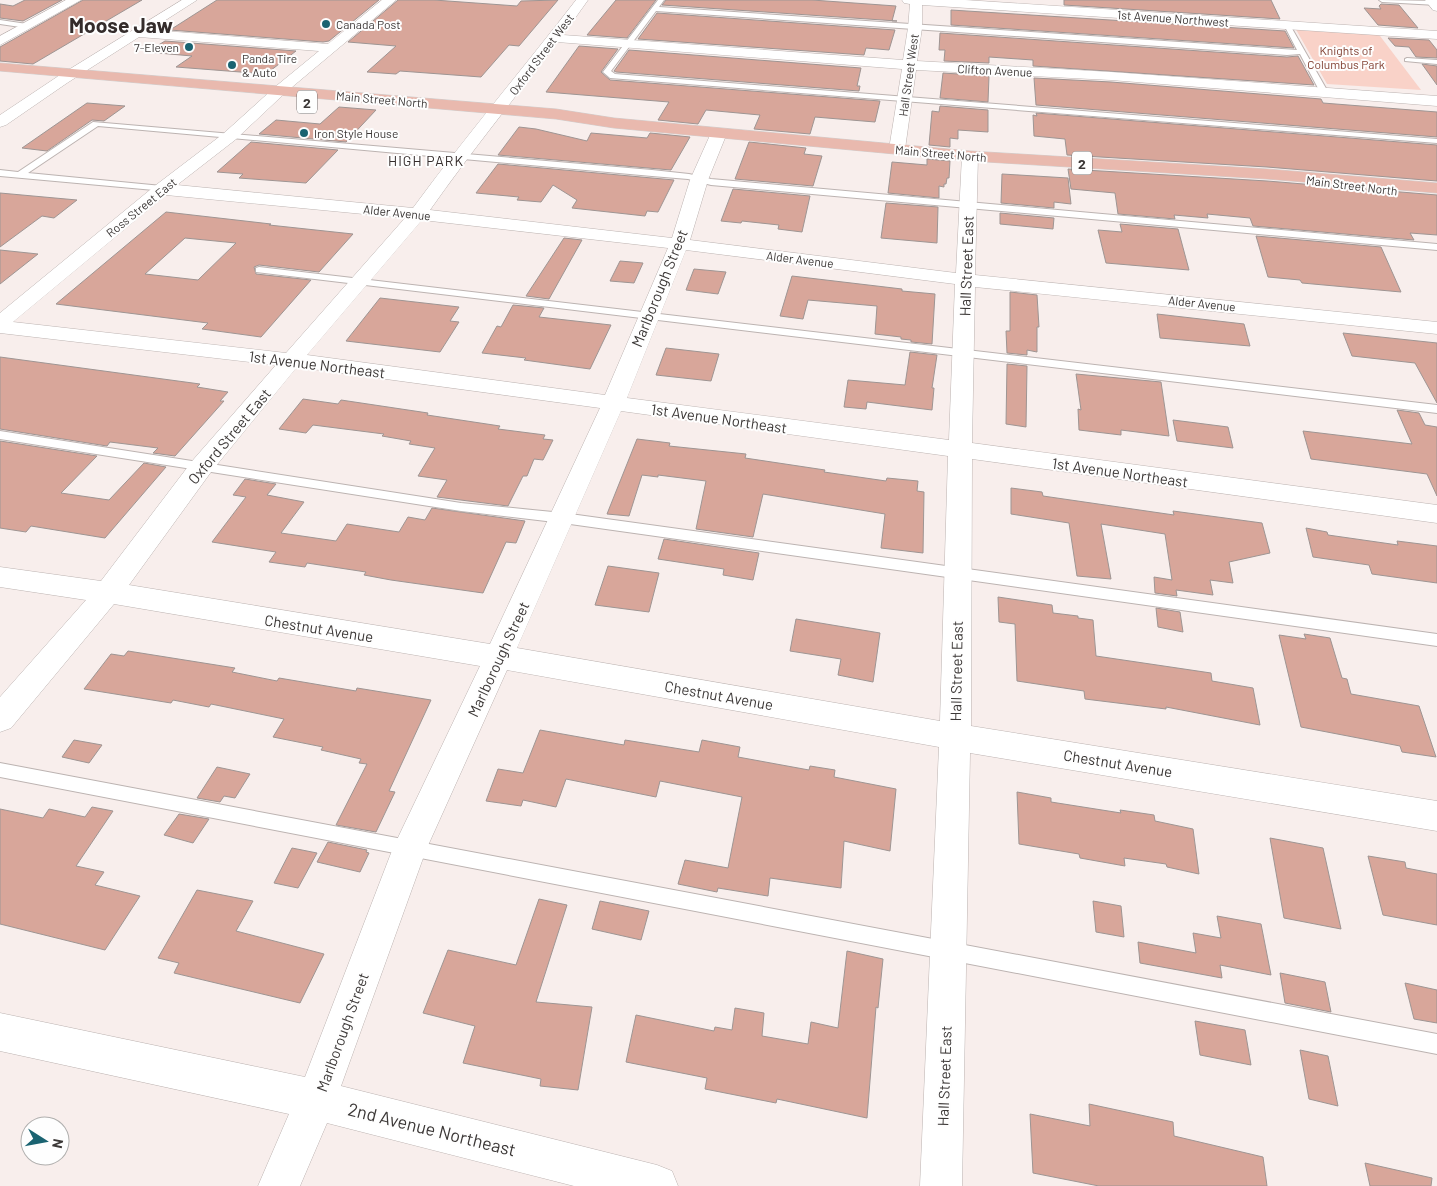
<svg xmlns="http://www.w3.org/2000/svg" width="1437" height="1186" font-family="Barlow,sans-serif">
<rect width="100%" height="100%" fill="#f8eeec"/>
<!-- green -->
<path fill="#f9d2c8" d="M1294 26 1377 32 1421 90 1327 84Z"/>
<!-- building -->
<path fill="#d8a69a" stroke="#9e9593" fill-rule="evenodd" d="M25 0H62L23 21 0 18V4L13 6Z
M83 0H142L33 64 0 61V47Z
M217 0H379L329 41 323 42 170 30Z
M398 0H434L517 6 521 1 558 0 519 46 509 45 481 77 400 71 396 74 367 72 396 46 348 42Z
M616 0H656L627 38 587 35Z
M666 0H812L896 6 892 21H897L662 5Z
M1064 0H1271L1280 19 1064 5Z
M1381 4 1399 5 1418 28 1378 25 1364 8 1381 9 1379 6Z
M951 10 1285 31 1294 48 951 25Z
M657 13 895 30 889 50 866 48 864 55 638 39Z
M940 33 1287 57 1298 56 1314 85 1033 66V60L989 57V63L944 61 945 50H939Z
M1388 38 1429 40 1437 50V58L1416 57 1409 47 1395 46Z
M165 41 296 51 266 74 176 67 192 56 147 52Z
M579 46 618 49 601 72 610 80 880 101 875 122 815 117 810 134 754 129 760 115 706 110 698 124 658 120 669 102 546 92Z
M629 50 861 68 857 86H860L859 91 616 72 614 71Z
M1422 64 1437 66V85Z
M943 73 989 76 988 102 940 98Z
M1034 78 1111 82 1321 99 1323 103 1437 112V137L1036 105Z
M87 103 125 106 104 121 92 120 47 151 22 148Z
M940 106 988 110V132L958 130V139L950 138V147L929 145 932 111 939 112Z
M339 107 376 110 346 142 259 134 276 120 320 124Z
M1036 113 1437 145V181L1267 167 1067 155 1065 139 1034 136 1033 115 1037 116Z
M519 127 536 129 587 141 591 133 647 138 650 133 690 137 671 170 498 155Z
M251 142 338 150 306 183 239 178 243 174 217 172Z
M749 142 806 148 804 154 822 156 813 186 735 179Z
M927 159 950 161 949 178H947L946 184H944V187L939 186V198L888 193 892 162 927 165Z
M498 164 674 180 658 212 647 211 645 216 572 208 577 200 553 185 541 202 517 200 519 197 476 193Z
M1068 169 1267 181 1437 195V235L1410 233 1414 240 1253 226 1250 218 1207 214 1208 218 1174 215 1175 219 1118 214 1115 193 1071 189Z
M1002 174 1068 178 1071 204 1054 202V208L1001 203Z
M733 189 810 196 802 232 778 229 779 225 742 221 741 223 721 221Z
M0 193 77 200 54 218 42 216 0 247Z
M886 203 938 207 937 243 881 238Z
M166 212 271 224 269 225 353 234 319 272 259 265 254 267 256 274 311 280 261 337 202 329 208 323 56 304ZM185 238 236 243 198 280 145 274Z
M1000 213 1054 218 1053 229 1000 224Z
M1120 224 1178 229 1189 270 1106 263 1098 230 1122 232Z
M1256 236 1381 247 1401 292 1302 283 1300 280 1268 277Z
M564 238 582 240 549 299 526 296Z
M0 250 38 254 0 284Z
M620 261 643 263 634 283 610 281Z
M694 269 726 272 718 294 686 290Z
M792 276 902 289V291L935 294 932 344 911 342V340L901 339V337L875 334 877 306 808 300 803 319 780 316Z
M1010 292 1037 295 1039 327H1037V352L1027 350V355L1007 353 1006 331H1010Z
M380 298 459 307 450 321 459 322 440 352 346 341Z
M513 305 544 308 539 317 611 325 590 369 524 360 526 358 482 353 497 326 501 327Z
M1157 314 1244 324 1250 346 1160 338Z
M1343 333 1437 343V403L1415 363 1352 356Z
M666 348 719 354 711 381 656 375Z
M910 352 937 355 932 388H934L932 410 867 402 866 409 844 407 848 380 905 385Z
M0 357 200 384 197 387 228 392 220 401H224L175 456 153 453 158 448 110 442 107 446 0 429Z
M1007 364 1027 366 1026 427 1006 424Z
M1076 374 1161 382 1169 436 1121 430V435L1079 430 1078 409 1081 410Z
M303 399 338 404 341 400 428 413 427 415 500 426 498 429 545 435 543 439 553 440 543 460 534 459 527 476H523L508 506 437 497 447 480 418 476 435 448 409 444 411 441 382 436 384 434 313 425 306 433 279 429Z
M1397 410 1419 413 1425 425 1437 427V496L1427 474 1311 459 1303 431 1412 444Z
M1173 420 1228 427 1233 448 1177 441Z
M637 439 670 443 669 446 746 454 745 458 825 470 824 472 886 481 887 478 918 481 917 491 924 492 923 553 881 548 885 514 763 494 753 537 696 529 706 481 658 475V477L642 475 629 516 607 514Z
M0 441 97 456 61 493 109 500 144 463 166 467 105 538 31 526 26 532 0 528Z
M245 479 276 484 267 495 304 502 281 533 336 541 347 524 399 532 408 517 425 520 432 508 525 521 516 543 506 542 483 593 391 580 364 575 366 572 307 563 305 567 269 562 276 552 212 542 246 497 233 495Z
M1011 488 1042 492 1043 496 1174 515 1173 511 1262 523 1270 553 1229 562 1233 583 1210 580 1213 595 1176 590 1177 596 1155 593 1154 577 1172 580 1165 534 1101 524 1111 579 1077 576 1069 523 1011 514Z
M1306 528 1327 532 1328 535 1398 545 1397 541 1437 546V583L1372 574 1369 565 1313 557Z
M664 539 759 553 753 580 723 575 724 569 658 559Z
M608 566 659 573 649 612 595 605Z
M998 597 1052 605 1053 613 1078 616V618L1093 620 1096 656 1211 673 1212 681 1253 688 1260 725 1166 707V709L1085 699 1084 691 1017 681 1015 624 999 622Z
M1156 608 1180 612 1183 632 1158 627Z
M796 619 880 633 873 682 838 675 841 659 790 651Z
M1304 634 1330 638 1342 678 1347 679 1351 694 1419 706 1436 757 1402 752 1400 746 1301 727 1279 635 1306 639Z
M128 651 235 668 232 672 277 681 279 678 356 691 357 688 431 700 389 791 395 792 376 832 336 825 367 764 359 763 361 759 321 750 323 747 273 737 284 719 211 704 209 707 173 700 171 703 84 689 111 654 124 656Z
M540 730 624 745 625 740 699 752 702 740 740 747 738 757 809 770 810 766 835 770 834 777 896 789 890 851 844 841 841 888 770 878 768 896 718 888 717 892 678 884 685 860 728 868 742 797 660 781 656 797 566 779 556 807 523 800 521 806 486 801 498 769 523 773Z
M74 740 102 745 89 763 62 757Z
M217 767 250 774 235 798 224 796 220 802 197 798Z
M1017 792 1051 798V802L1121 813 1120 810 1154 815 1155 821 1193 829 1199 874 1167 867 1166 864 1124 858 1125 866 1080 858 1079 854 1019 844Z
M92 807 113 811 76 866 104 872 95 885 140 896 105 950 0 924V809L43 818 49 809 85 817Z
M179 814 209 819 193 843 164 835Z
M1270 838 1323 848 1341 929 1284 918Z
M328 842 367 850 366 852 369 853 360 872 317 862Z
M292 848 317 853 298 888 274 883Z
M1368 856 1405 862 1406 868 1437 874V925L1383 915Z
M197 890 253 901 236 931 324 954 300 1003 174 973 179 963 158 958Z
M539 899 567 905 536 1002 592 1007 578 1090 540 1086 541 1079 463 1063 475 1026 423 1013 448 950 516 965Z
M600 901 649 911 641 940 592 929Z
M1093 901 1121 906 1124 937 1096 932Z
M1217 916 1261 924 1271 975 1220 965 1222 978 1140 963 1138 942 1196 953 1193 933 1221 938Z
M847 951 883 959 878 1008 876 1007 867 1118 777 1099 776 1103 705 1089 707 1078 626 1062 636 1015 714 1031 715 1027 732 1030 735 1008 764 1013 762 1036 808 1044 811 1022 838 1028Z
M1280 973 1325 982 1331 1012 1285 1003Z
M1405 983 1437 990V1023L1414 1019Z
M1195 1021 1245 1030 1251 1065 1200 1055Z
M1300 1050 1328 1056 1338 1106 1309 1099Z
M1089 1104 1173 1122 1174 1136 1263 1157 1267 1186H1099L1033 1173 1030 1114 1090 1126Z
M1365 1163 1432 1178 1431 1186H1370Z"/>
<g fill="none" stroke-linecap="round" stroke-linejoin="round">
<defs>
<path id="service" d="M658 0H664L659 7 1297 50 1284 25 1287 23 1290 25 1328 92 1327 94 1320 92 1300 54 1287 55 656 11 611 71 615 74 1437 139V143L610 78 603 72Z
M1379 0 1437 1V5L1382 2Z
M0 20 27 24 30 26 27 28 0 24Z
M1407 58 1437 60V64L1405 61V59Z
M93 122 652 170 689 174 711 179 1437 244V250L711 185 688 179 652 176 98 126 28 173 162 186 165 187V191L0 176V170L18 172Z
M259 267 1437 405V413L256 272V268Z
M0 431 461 503 563 513 1437 634V646L563 523 461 511 0 439Z
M0 763 1437 1034V1054L0 777Z"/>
<path id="minor" d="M66 0H81L0 45V36Z
M382 0H396L285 93 235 140 177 185 413 208C465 137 522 70 576 0H588L563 35 903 60 908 28 910 4 904 3 902 0H965L1437 31V39L922 5V28L917 61 1111 72 1437 96V106L1111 80 916 70 905 149 903 152H891L889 149 902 69 557 42C515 98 470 153 430 210L672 238 690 180 711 133 713 130H725L727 133 708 180 690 240 956 273 962 156 964 153H976L978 156 975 275 1437 322V334L975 287 972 443 1437 505V523L972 459 971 726 1437 801V831L970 753 962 1186H920L939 747 507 670 426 850 341 1086 657 1165 672 1171 678 1186H574L327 1123 300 1186H258L289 1114 0 1051V1013L305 1077 393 848 480 666 114 604 11 728 0 732V697L86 600 0 587V567L101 581 193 460 276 365 0 333V313L156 185 223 134 275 87 319 51 139 37 132 33 139 29 328 44ZM166 195 405 218 286 353 13 322ZM422 220 668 248 605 395 307 355ZM686 250 955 284 949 440 627 398ZM297 367 600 408 490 644 129 585 211 472ZM621 411 948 456 940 721 517 648Z"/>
<path id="tertiary" d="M182 0H197L67 83 6 125 0 127V115L57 77Z
M1425 0H1437V11L1433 10Z"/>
<path id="primary" d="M0 63 556 109 614 118 970 151 1267 169 1437 183V193L1267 179 970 161 614 128 556 119 0 71Z"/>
</defs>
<!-- service casing -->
<use href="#service" stroke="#bcb3b1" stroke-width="2"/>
<!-- minor casing -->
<use href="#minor" stroke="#bcb3b1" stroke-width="1"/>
<!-- tertiary casing -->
<use href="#tertiary" stroke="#bcb3b1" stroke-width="1"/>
<!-- primary casing -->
<use href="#primary" stroke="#d0cfcf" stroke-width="1"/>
<!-- service -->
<use href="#service" fill="#fff" fill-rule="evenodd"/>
<!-- minor -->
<use href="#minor" fill="#fff" fill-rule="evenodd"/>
<!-- tertiary -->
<use href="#tertiary" fill="#fff" fill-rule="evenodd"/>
<!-- primary -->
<use href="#primary" fill="#e9b9ae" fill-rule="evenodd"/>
</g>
<!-- markers -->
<g fill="#1a6371" stroke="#fefefe" stroke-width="2">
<circle cx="326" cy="24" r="5"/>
<circle cx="189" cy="47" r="5"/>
<circle cx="232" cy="65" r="5"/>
<circle cx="304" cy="133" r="5"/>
</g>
<g text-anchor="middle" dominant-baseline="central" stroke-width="4" stroke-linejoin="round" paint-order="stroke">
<!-- far-street labels -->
<g font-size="12" fill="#3c3837" stroke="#fefefe">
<text transform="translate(1173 18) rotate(4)">1st Avenue Northwest</text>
<text transform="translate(541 54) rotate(-53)">Oxford Street West</text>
<text transform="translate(995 70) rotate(3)">Clifton Avenue</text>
<text transform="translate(908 75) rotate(-82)">Hall Street West</text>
<text transform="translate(382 99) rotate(5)">Main Street North</text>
<text transform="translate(941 153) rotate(5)">Main Street North</text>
<text transform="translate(1352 185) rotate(7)">Main Street North</text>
<text transform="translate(141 207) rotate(-39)">Ross Street East</text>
<text transform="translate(397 212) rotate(6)">Alder Avenue</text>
<text transform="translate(800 259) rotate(7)">Alder Avenue</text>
<text transform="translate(1202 303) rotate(6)">Alder Avenue</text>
</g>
<!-- far-poi labels -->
<g font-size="12" fill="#3c3837" stroke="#fefefe" text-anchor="start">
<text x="336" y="24">Canada Post</text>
<text x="179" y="47" text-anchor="end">7-Eleven</text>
<text x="242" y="58">Panda Tire<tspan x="242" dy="14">&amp; Auto</tspan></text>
<text x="314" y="133">Iron Style House</text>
</g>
<!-- far-park labels -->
<g font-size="12" fill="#824133" stroke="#fefefe">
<text x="1346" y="50">Knights of<tspan x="1346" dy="14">Columbus Park</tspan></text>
</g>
<!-- shield labels -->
<g fill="#fefefe" stroke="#767373" stroke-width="1">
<rect x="297" y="90.5" width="20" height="23" rx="4"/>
<rect x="1072" y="151.5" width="20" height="23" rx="4"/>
</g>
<g font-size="14" font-weight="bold" fill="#3c3837">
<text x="307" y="102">2</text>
<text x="1082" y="163">2</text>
</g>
<!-- far-neighbourhood labels -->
<g font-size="14" letter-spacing="1" fill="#342c2b" stroke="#fefefe">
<text x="426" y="160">HIGH PARK</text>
</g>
<!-- street labels -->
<g font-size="15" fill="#3c3837" stroke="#fefefe">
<text transform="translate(966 266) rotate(-88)">Hall Street East</text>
<text transform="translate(659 288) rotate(-68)">Marlborough Street</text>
<text transform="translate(317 364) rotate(7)">1st Avenue Northeast</text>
<text transform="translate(719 418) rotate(8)">1st Avenue Northeast</text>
<text transform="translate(229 436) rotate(-50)">Oxford Street East</text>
<text transform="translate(1120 472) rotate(8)">1st Avenue Northeast</text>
<text transform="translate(319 628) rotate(9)">Chestnut Avenue</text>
<text transform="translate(498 659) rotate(-65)">Marlborough Street</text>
<text transform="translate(956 671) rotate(-89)">Hall Street East</text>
<text transform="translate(719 695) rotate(10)">Chestnut Avenue</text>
<text transform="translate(1118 763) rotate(9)">Chestnut Avenue</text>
<text transform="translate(342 1032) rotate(-70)">Marlborough Street</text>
<text transform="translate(944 1076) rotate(-88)">Hall Street East</text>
</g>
<!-- near-street labels -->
<g font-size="18" fill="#3c3837" stroke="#fefefe">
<text transform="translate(432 1129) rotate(14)">2nd Avenue Northeast</text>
</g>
<!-- far-town labels -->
<g font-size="21" font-weight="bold" fill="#342c2b" stroke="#fefefe">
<text x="121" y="24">Moose Jaw</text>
</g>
</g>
<!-- north arrow -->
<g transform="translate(45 1141) rotate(101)"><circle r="24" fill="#fefefe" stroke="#b0afae"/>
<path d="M0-4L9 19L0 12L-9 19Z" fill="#1a6371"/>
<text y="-8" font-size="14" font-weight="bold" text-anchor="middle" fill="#3c3837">N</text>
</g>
</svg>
